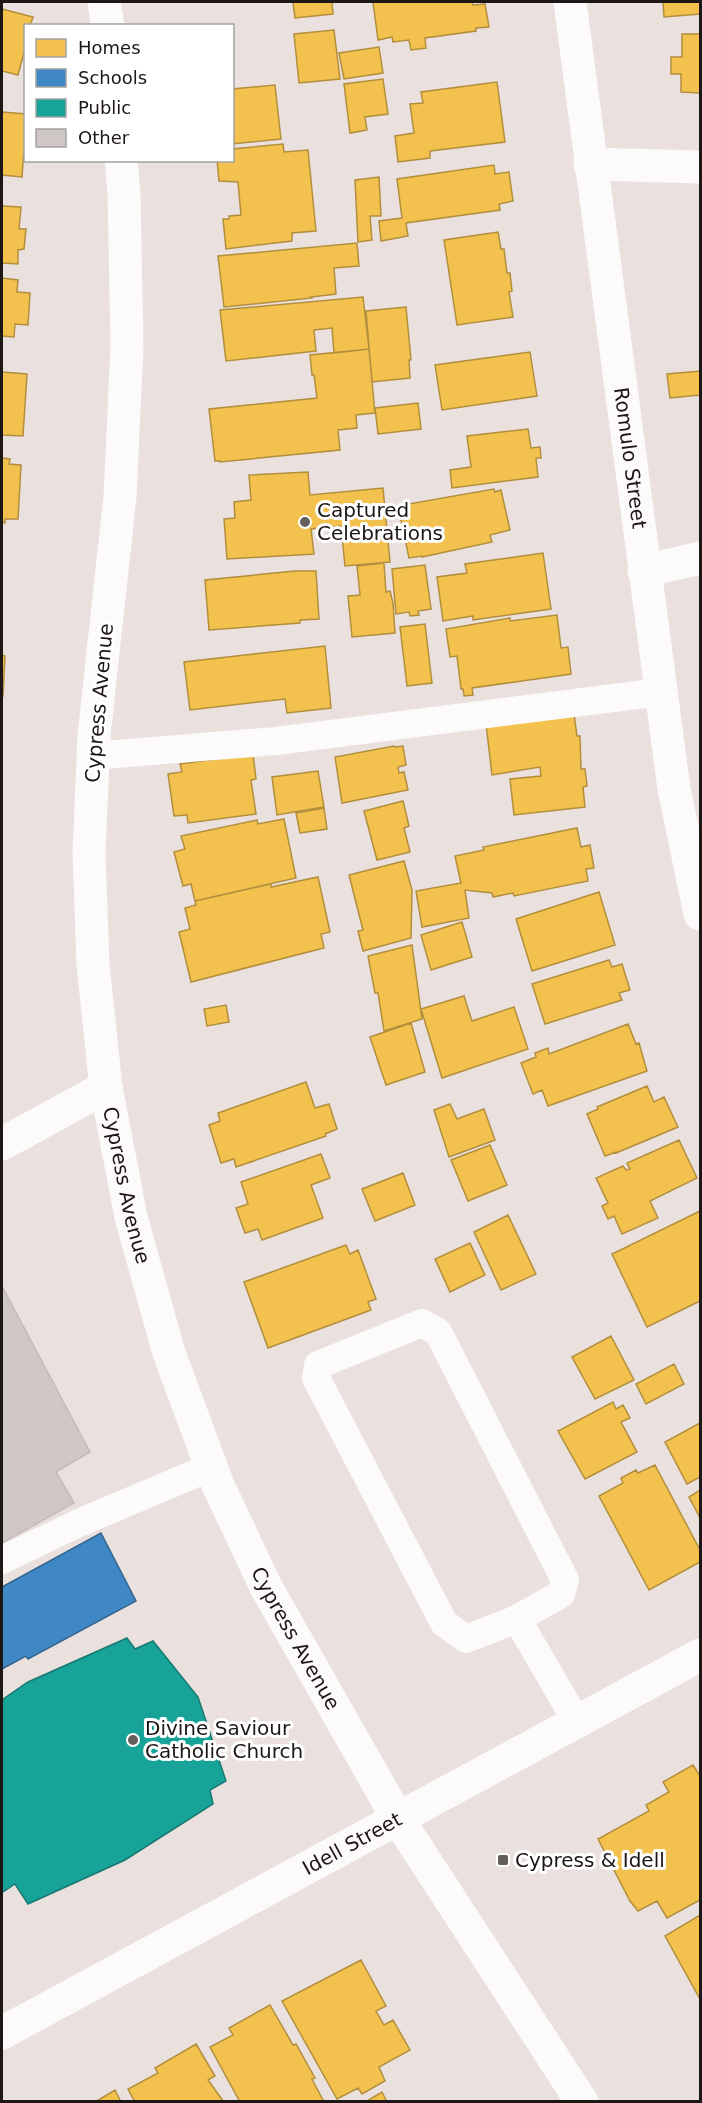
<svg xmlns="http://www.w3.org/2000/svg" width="702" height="2103" font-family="'DejaVu Sans',sans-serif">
<rect width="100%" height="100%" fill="#eae0de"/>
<!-- homes -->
<path fill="#f2c14e" stroke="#b28e3d" stroke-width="1.5" d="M293 2H332L333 14 295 18Z
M373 2H472L473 5 485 4 489 27 476 28V31L425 38 426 48 411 50 409 40 393 42 392 37 378 40Z
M663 2H700V14L664 17Z
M2 9 33 17 30 26H26V45L18 75 2 71Z
M334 30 340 79 299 83 294 34Z
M682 34H700V93L681 92V74H671V57H682Z
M379 47 383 73 344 79 339 53Z
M383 79 388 114 365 117 367 130 350 133 344 84Z
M497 82 505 142 430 151V158L398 162 395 136 414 133 410 104 423 103 421 92Z
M275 85 281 139 232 144V89Z
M2 112 26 114V150H24L22 177 2 175Z
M283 144 284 152 308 150 316 231 292 233V241L226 249 223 219H229V216L241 215 238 182 219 181 217 160H232V149Z
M494 165 495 174 509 172 513 201 499 204 500 210 406 223 408 236 381 241 379 221 402 218 397 179Z
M379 177 381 216H370L372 240 358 242 355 180Z
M2 206 21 207 19 229H26L24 249 18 250V264L2 263Z
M498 232 501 249H504L507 273H510L512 291 509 292 513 317 457 325 444 240Z
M357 243 359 266 334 268 336 294 311 297 312 298 224 307 218 256Z
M2 278 18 280 17 292 30 293 28 325 15 324 14 337 2 336Z
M363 297 369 349 334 353 332 328 314 330 316 351 226 361 220 310Z
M406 307 411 360H409L410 378 372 382 366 311Z
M369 349 375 413 356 415 357 428 338 430 340 450 220 462V461H215L209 409 317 398 314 375H312L310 355Z
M530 352 537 396 442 410 435 365Z
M700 371V395L670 398 667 374Z
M2 372 27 374 23 436 2 435Z
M418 403 421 429 378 434 375 408Z
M528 429 531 448 540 447 541 458H536L538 477 452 488 450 470 471 467 467 436Z
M2 458 10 459 9 464 21 465 18 519H5V523L2 522Z
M308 472 310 495 383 488 390 562 345 566 341 526 311 529 314 554 227 559 224 519 235 518 234 502 251 500 249 475Z
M494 489 495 492 501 490 510 530 490 535 492 542 422 557V556L409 558 400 515 393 517 391 507Z
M543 553 551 609 473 620V616L443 621 437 577 467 573 465 564Z
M384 563 386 592 390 591 393 603 395 633 352 637 348 596 360 595 357 566Z
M425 565 431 609 418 611 419 615 410 616 409 612 396 614 392 569Z
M295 571H316L319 619 300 620V623L209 630 205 580Z
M557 615 561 648 568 647 571 674 472 688 473 695 464 696 463 689H461L457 656 450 657 446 629 510 618V621Z
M425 624 432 683 407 686 400 627Z
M325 646 331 708 287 713 285 699 190 710 184 662Z
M2 655 5 656 3 696H2Z
M574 714 577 736H580L581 769H585L587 786 583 787 585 807 514 815 510 779 541 776 540 767 492 775 486 724Z
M394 746 395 747 403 746 406 765 398 767 399 773 404 772 408 790 342 803 335 757Z
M253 754 256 779 251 780 256 814 188 823 187 815 174 816 168 774 182 772 180 764Z
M318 771 324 807 277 815 272 777Z
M403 801 409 826 404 828 410 852 377 860 364 811Z
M324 808 327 829 300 833 296 813Z
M284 819 296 878 195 901 191 884 183 886 174 852 185 849 181 836 257 820 258 824Z
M577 828 581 847 590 845 594 868 586 869 588 881 514 896 513 893 493 897 492 893 465 890 469 918 422 927 416 891 461 883 455 856 484 850 483 847Z
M404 861 412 890 411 938 363 951 358 931 363 930 349 875Z
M318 877 330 932 321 934 324 948 191 982 179 932 190 929 185 908 196 905 195 901 271 884V887Z
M599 892 615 945 532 971 516 919Z
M462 922 472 957 431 970 421 935Z
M412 945 422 1019 384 1031 378 993H375L368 956Z
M609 960 612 967 622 964 630 990 619 993 622 1000 545 1024 532 984Z
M464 996 472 1021 514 1007 528 1049 442 1078 421 1009Z
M226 1005 229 1022 207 1026 204 1009Z
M411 1023 425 1072 386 1085 370 1037Z
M628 1024 636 1044 639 1043 647 1071 548 1106 542 1090 533 1094 521 1063 536 1057 535 1053 548 1048 549 1054Z
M306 1082 315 1108 329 1104 337 1129 325 1134 326 1136 236 1167 234 1159 221 1163 209 1125 220 1121 218 1113Z
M647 1086 654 1102 664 1097 678 1127 616 1153V1152L605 1156 587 1114 598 1109 597 1107Z
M450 1104 457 1119 484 1109 495 1140 449 1157 434 1110Z
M679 1140 697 1178 650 1201 658 1218 622 1234 614 1216 608 1219 602 1206 608 1203 596 1178 623 1166 626 1170 630 1169 627 1163Z
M490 1145 507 1185 468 1201 451 1160Z
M321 1154 330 1178 311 1185 323 1218 262 1240 258 1229 245 1233 236 1208 248 1204 241 1182Z
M403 1173 415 1205 375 1221 362 1189Z
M700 1211V1301L647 1327 612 1254Z
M508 1215 536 1274 501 1290 474 1232Z
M470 1243 485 1275 450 1292 435 1259Z
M346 1245 350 1254 358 1250 376 1299 368 1302 371 1310 268 1348 244 1282Z
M611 1336 634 1380 595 1399 572 1357Z
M674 1364 684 1384 646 1404 636 1384Z
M613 1402 616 1409 623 1405 630 1418 621 1422 637 1452 585 1479 558 1431Z
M700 1423V1477L687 1484 665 1442Z
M655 1465 700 1550V1562L649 1590 599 1496 623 1483 621 1478 636 1470 638 1473Z
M700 1490V1518L689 1497Z
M693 1765 700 1776V1900L667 1918 657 1901 638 1911 630 1901 598 1839 649 1811 646 1805 669 1792 663 1782Z
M700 1915V1999L665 1936Z
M361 1960 386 2006 376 2011 384 2025 393 2020 410 2050 379 2067 385 2081 362 2094 358 2088 337 2099 282 2001Z
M270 2005 293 2045 296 2044 315 2078 312 2079 324 2102H240L210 2047 233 2035 229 2028Z
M196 2044 215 2076 208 2080 224 2102H135L128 2089 158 2073 155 2068Z
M115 2090 121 2102H95Z
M382 2092 387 2102H365Z"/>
<!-- schools -->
<path fill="#3f88c5" stroke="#346690" stroke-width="1.5" d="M101 1533 136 1601 28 1659 26 1656 2 1669V1587Z"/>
<!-- public -->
<path fill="#17a398" stroke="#187971" stroke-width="1.5" d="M127 1638 135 1649 153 1641 198 1697 226 1781 210 1790 213 1804 125 1860 28 1904 15 1884 3 1892 2 1890V1700L28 1682Z"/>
<!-- building -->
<path fill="#cfc7c5" stroke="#c4bcbb" stroke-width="1.5" d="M2 1286 90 1452 56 1472 74 1503 2 1543Z"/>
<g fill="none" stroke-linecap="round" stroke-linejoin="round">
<!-- lane -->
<path stroke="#fcfafa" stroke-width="28" d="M92 756 276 741 661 692
M2 1560 81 1522 211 1467
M517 1619 466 1639 444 1623 316 1378 318 1365 422 1323 438 1332 565 1580 561 1594 517 1619 577 1722"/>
<!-- street -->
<g stroke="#fcfafa" stroke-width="33">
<path id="s1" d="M570 2 674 789 700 914"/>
<path d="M590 164 700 167"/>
<path d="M644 571 700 558"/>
<path d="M2 1144 106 1087"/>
<path id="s2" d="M2 2033 700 1655"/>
</g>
<!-- secondary -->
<g stroke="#fcfafa" stroke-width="33">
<path d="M104 2 108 26"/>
<path id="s3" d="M121 160 124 193 127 346 120 497 94 735 89 853 93 965 106 1087 131 1217 169 1353 218 1485 266 1587 398 1819 582 2102"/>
</g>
</g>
<!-- markers -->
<g fill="#645d5b" stroke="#fff" stroke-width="2">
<circle cx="305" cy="522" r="6"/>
<circle cx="133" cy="1740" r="6"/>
<rect x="497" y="1854" width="12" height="12" rx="3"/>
</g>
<g text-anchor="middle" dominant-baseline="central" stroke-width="6" stroke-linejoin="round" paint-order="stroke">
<!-- street labels -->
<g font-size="20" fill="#1c1615" stroke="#fff">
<text stroke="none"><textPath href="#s1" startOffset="460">Romulo Street</textPath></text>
<text transform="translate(99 703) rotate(-85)">Cypress Avenue</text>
<text stroke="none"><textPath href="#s3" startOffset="1030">Cypress Avenue</textPath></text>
<text stroke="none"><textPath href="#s3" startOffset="1516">Cypress Avenue</textPath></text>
<text stroke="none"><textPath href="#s2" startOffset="398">Idell Street</textPath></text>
</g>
<!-- poi labels -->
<g font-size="20" fill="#1c1615" stroke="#fff" text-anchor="start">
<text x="317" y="510">Captured<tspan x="317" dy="23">Celebrations</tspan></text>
<text x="145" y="1728">Divine Saviour<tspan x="145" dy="23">Catholic Church</tspan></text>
<text x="515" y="1860">Cypress &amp; Idell</text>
</g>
</g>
<!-- border -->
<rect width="702" height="2103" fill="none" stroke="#1c1615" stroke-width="6"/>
<!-- legend -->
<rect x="24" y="24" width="210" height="138" fill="#ffffff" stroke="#a4a2a1" stroke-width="1.5"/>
<rect x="36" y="39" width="30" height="18" fill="#f2c14e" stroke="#a4a2a1" stroke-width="1.5"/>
<text x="78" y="54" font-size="18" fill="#1c1615">Homes</text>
<rect x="36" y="69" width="30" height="18" fill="#3f88c5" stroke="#a4a2a1" stroke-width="1.5"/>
<text x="78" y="84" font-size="18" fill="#1c1615">Schools</text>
<rect x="36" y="99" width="30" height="18" fill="#17a398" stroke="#a4a2a1" stroke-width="1.5"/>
<text x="78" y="114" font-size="18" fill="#1c1615">Public</text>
<rect x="36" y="129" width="30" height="18" fill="#cfc7c5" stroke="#a4a2a1" stroke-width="1.5"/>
<text x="78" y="144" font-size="18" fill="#1c1615">Other</text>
</svg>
